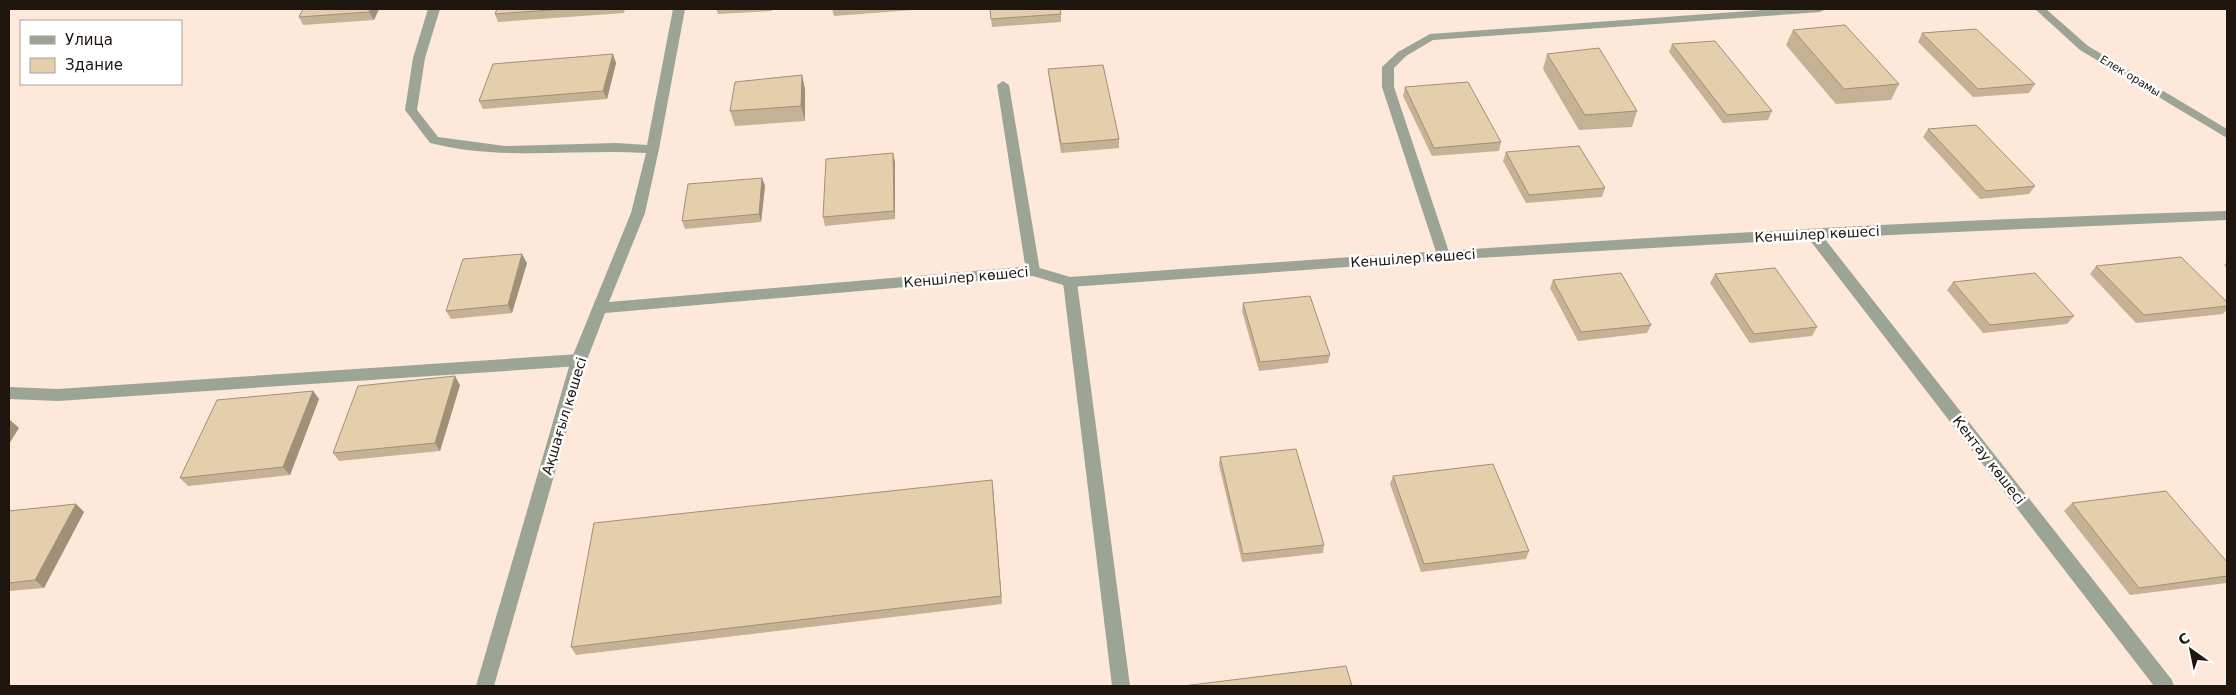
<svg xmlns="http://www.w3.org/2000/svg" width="2236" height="695" font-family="'DejaVu Sans',sans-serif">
<rect width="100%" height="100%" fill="#fde8d9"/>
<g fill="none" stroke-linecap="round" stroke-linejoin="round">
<!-- lane -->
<path fill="#9ba495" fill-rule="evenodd" d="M1776 9H1826L1820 12 1433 40 1406 56 1394 68V87L1450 255 1448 258H1438L1382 87V67L1398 52 1430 34Z
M1003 81 1009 85 1040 271 1038 275H1028L1026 271 997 85Z
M1070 277 1075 278 1077 282 1130 686H1112L1063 282 1065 278Z
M579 354 584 356 587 360 584 364 579 366 58 401 9 399V387L58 389Z"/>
<!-- street -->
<path fill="#9ba495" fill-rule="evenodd" d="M428 9H440L425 58 417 110 438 137 505 146 616 143 647 145 673 9H685L659 149 645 213 609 302 1033 266 1070 277C1455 249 1841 223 2227 211V220L1824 238 2172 680 2174 686H2154L1809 239 1443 260 1070 287 1033 276 605 313 587 360 494 686H476L571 360 631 213 646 153C574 149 500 161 430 143L405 110 413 58Z
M2035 9H2046L2088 46 2227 129V138L2080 50Z"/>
</g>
<!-- wall -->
<path fill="#c5b194" d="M379 9 374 20 303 25 299 17Z
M497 9H625L624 13 498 22 495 14Z
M716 9H772V11L718 14Z
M832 9H913V10L834 16Z
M990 9 1061 14V22L992 27Z
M1793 30 1899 84 1891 100 1836 104 1786 45Z
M1922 33 2035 84 2029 93 1973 97 1918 42Z
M1672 44 1772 111 1768 120 1723 123 1669 52Z
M1547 54 1637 111 1632 127 1579 130 1543 69Z
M616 63 607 99 483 109 479 101Z
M1048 69 1119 139V148L1061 153 1049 78Z
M802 75 805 90V121L735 126 730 111Z
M1405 87 1501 142 1499 151 1432 156 1403 96Z
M1928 129 2035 186 2029 194 1980 199 1923 137Z
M1506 152 1605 188 1602 197 1526 203 1503 161Z
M895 162V219L825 226 823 217Z
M762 178 765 186 761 222 685 229 682 221Z
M2227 262V268L2224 265Z
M527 263 512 313 451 319 446 311Z
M2096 266 2227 302V309L2223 314 2136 323 2090 274Z
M1715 274 1817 327 1812 336 1750 343 1710 283Z
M1553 280 1651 325 1647 333 1578 341 1550 288Z
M1953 282 2074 316 2067 324 1983 333 1947 290Z
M1243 303 1330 355 1328 363 1259 371 1242 311Z
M460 385 440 451 339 461 333 453Z
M313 391 319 399 290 475 188 486 180 478Z
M1220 457 1324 545 1323 553 1242 562 1219 465Z
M1393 476 1529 551 1526 559 1421 572 1390 484Z
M993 488 1002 604 576 655 571 647Z
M2072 503 2227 562V583L2130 595 2064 511Z
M76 504 84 512 44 588 9 591V511Z"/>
<!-- shaded-wall -->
<path fill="#a09078" d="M371 9H379L374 20 369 12Z
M613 54 616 63 607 99 603 91Z
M802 75 805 90V121L801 106Z
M893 153 895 162V219L894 211Z
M762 178 765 186 761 222 759 214Z
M522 254 527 263 512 313 508 305Z
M455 376 460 385 440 451 435 443Z
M313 391 319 399 290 475 283 467Z
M10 420 19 428 9 444V422Z
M992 480 993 488 1002 604 1001 596Z
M76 504 84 512 44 588 35 580Z"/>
<!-- building -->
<path fill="#e5ceac" stroke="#a09078" d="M303 9H371L369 12 299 17Z
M497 9H565L495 14Z
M990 9H1060L1061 14 991 19Z
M1845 25 1899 84 1844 89 1793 30Z
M1976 29 2035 84 1978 89 1922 33Z
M1715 41 1772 111 1727 115 1672 44Z
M1599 48 1637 111 1585 115 1547 54Z
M613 54 603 91 479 101 493 64Z
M1103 65 1119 139 1061 144 1048 69Z
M802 75 801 106 730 111 735 82Z
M1468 82 1501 142 1434 148 1405 87Z
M1976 125 2035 186 1986 191 1928 129Z
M1579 146 1605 188 1529 195 1506 152Z
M893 153 894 211 823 217 826 159Z
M762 178 759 214 682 221 688 184Z
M522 254 508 305 446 311 463 259Z
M2181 257 2227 302V306L2144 315 2096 266Z
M1775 268 1817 327 1754 334 1715 274Z
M1621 273 1651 325 1581 332 1553 280Z
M2035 273 2074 316 1990 325 1953 282Z
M1310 296 1330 355 1260 362 1243 303Z
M455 376 435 443 333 453 358 386Z
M313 391 283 467 180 478 217 400Z
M1296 449 1324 545 1243 554 1220 457Z
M1493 464 1529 551 1424 564 1393 476Z
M992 480 1001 596 571 647 594 523Z
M2166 491 2227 562V576L2139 588 2072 503Z
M76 504 35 580 9 583V511Z
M1346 666 1352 686H1183Z"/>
<g text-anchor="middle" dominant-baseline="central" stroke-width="5" stroke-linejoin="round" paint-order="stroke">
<!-- far-street labels -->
<g font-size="11" fill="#1e150f" stroke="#fff">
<text transform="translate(2130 76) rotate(31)">Елек орамы</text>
</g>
<!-- street labels -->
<g font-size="14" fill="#1e150f" stroke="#fff">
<text transform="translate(1817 234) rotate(-3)">Кеншілер көшесі</text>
<text transform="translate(1413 258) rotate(-4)">Кеншілер көшесі</text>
<text transform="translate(966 277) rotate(-5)">Кеншілер көшесі</text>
<text transform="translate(564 416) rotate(-73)">Ақшағыл көшесі</text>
<text transform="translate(1989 460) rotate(52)">Кентау көшесі</text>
</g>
</g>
<!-- border -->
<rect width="2236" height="695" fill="none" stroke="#1e150f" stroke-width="20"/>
<!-- legend -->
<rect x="20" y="20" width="162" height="65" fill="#ffffff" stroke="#a5a19f"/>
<rect x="30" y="36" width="25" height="8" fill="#9ba495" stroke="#a5a19f"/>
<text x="65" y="45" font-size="15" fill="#1e150f">Улица</text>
<rect x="30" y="58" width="25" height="15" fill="#e5ceac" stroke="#a5a19f"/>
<text x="65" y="70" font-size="15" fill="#1e150f">Здание</text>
<!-- north arrow -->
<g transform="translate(2191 650) rotate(327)" stroke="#ffffff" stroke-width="4" paint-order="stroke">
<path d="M0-4L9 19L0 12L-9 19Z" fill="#1e150f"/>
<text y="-8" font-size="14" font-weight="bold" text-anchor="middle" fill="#1e150f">С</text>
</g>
</svg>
